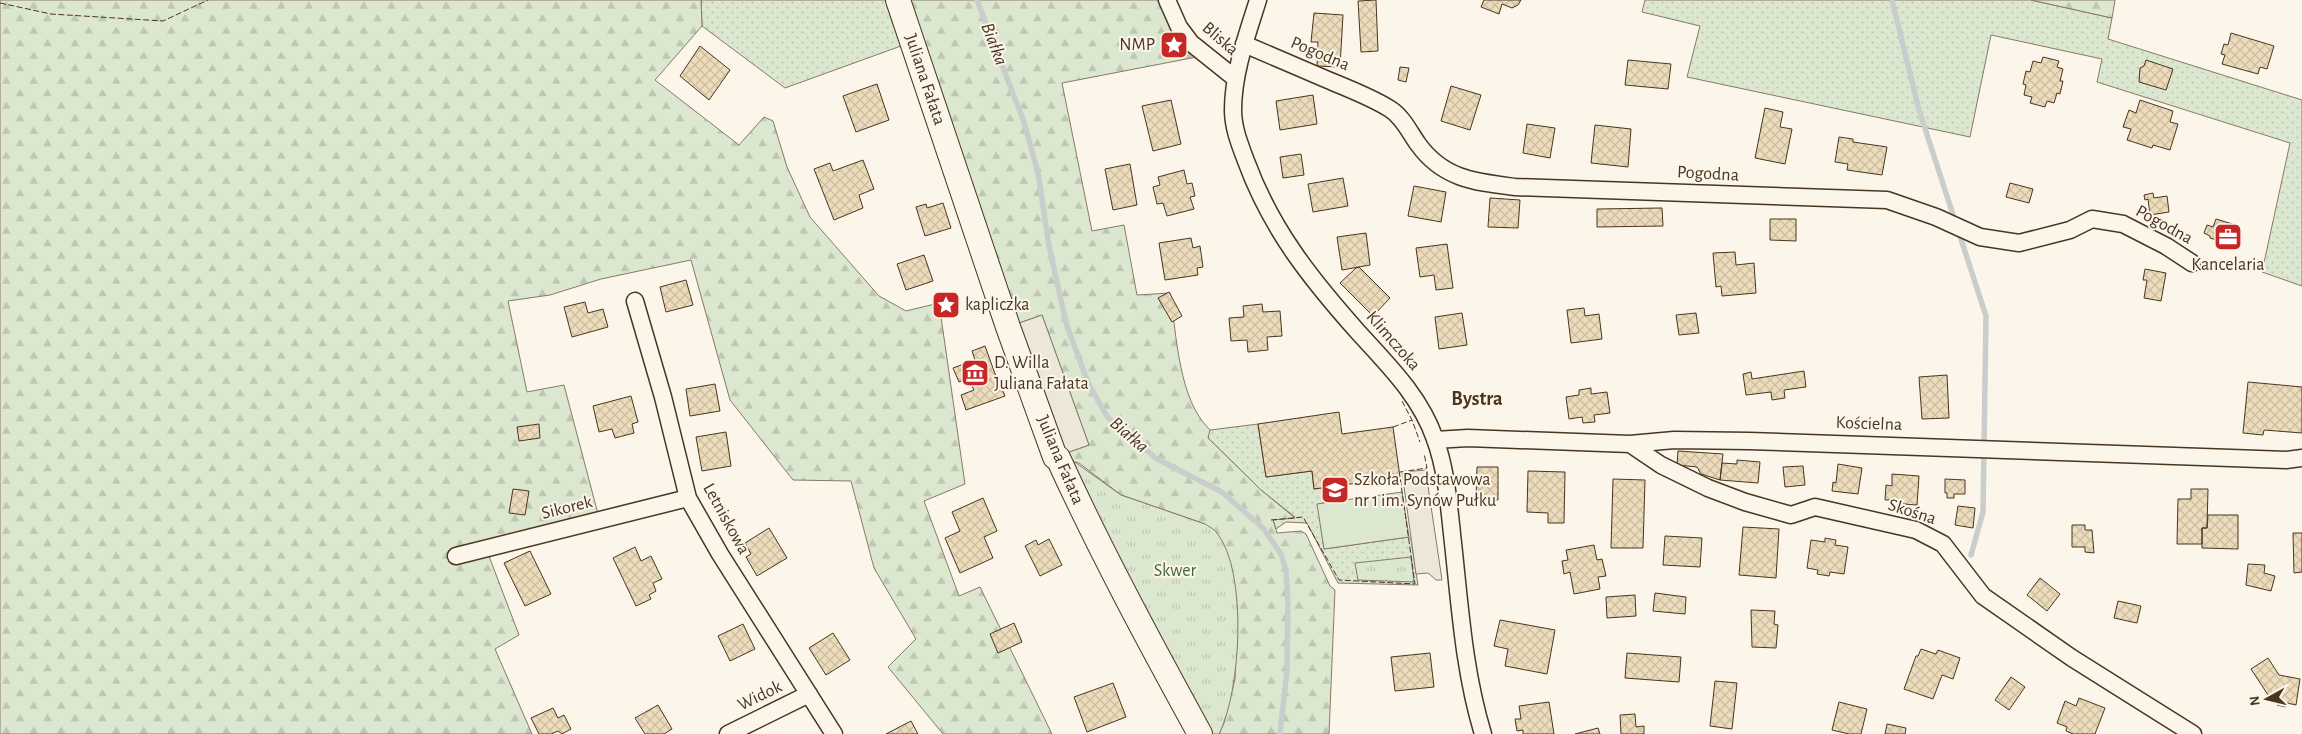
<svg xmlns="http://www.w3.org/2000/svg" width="2302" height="734" font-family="'Alegreya Sans',sans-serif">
<defs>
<pattern id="grass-dots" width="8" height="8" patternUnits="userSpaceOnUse" patternTransform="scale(1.25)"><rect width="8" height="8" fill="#dce7d0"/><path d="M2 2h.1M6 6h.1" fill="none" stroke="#bec7b2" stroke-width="1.8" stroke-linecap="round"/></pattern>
<pattern id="forest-firs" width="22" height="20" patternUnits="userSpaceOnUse" patternTransform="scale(1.25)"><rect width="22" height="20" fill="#dce7d0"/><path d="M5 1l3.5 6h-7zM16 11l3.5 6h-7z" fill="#bec7b2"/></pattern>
<pattern id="park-tufts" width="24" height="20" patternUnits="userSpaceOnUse" patternTransform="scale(1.25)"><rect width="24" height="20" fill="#dce7d0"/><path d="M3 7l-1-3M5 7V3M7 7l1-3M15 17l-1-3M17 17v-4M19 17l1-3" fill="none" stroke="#bec7b2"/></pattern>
<pattern id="building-cross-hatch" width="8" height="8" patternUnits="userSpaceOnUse" patternTransform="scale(1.25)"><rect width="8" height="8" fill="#ecdcbc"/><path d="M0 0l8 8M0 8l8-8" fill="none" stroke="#ccbda1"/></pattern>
</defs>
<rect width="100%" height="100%" fill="#fbf6e9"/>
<!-- grass -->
<path fill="url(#grass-dots)" stroke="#887966" d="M701 0H898L912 42 785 88 702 26Z
M1645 0H2031L2112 18 2108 39 2302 100V286L2262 272 2290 143 2097 82 2102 59 1991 35 1970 137 1687 77 1700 26 1642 12Z
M1258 424 1266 477 1312 471 1314 489 1322 488 1324 503 1318 504 1324 549 1409 537 1411 539 1418 585 1338 583 1307 523 1286 522 1276 529 1273 520 1295 517 1261 490 1208 438V433L1210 430Z"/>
<!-- forest -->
<path fill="url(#forest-firs)" stroke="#887966" d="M0 0H701L702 26 655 80 739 145 764 117 773 121 787 167 810 217 879 296 906 311 939 303 965 484 924 501 959 596 980 587 1052 734H943L888 667 916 639 874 568 851 481 793 480 730 400 691 260 601 279 550 295 508 301 527 392 564 385 598 514 484 543 519 635 495 649 532 734H0Z
M898 0H1167L1207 55 1062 83 1092 231 1124 225 1137 295 1170 293C1177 336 1178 399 1210 430L1208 438 1261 490 1295 518 1273 520 1277 533 1301 531 1306 534 1330 586 1335 590 1329 734H1219L1224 723 1235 679 1237 610 1233 580 1205 524 1121 495 1079 463 1055 457 1089 445 1042 315 1008 327Z
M2031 0H2115L2112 18Z"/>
<!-- park -->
<path fill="url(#park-tufts)" stroke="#887966" d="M1072 460 1121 495 1205 524C1208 526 1214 529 1217 533 1248 572 1241 691 1219 734H1200Z
M1411 557 1414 582 1358 580 1355 563Z"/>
<!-- pitch -->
<path fill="#dce7d0" stroke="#887966" d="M1402 492 1409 537 1324 549 1317 504Z"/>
<!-- parking -->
<path fill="#ede7d9" stroke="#887966" d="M1042 315 1089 445 1055 457 1008 327Z
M1426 470 1428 486 1442 580H1436L1428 573 1416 574 1402 472Z"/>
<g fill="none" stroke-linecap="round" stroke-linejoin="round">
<!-- stream -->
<path stroke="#c9cecd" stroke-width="5.5" d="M977 0 1024 122 1038 173 1049 246 1066 323 1088 383 1108 418 1157 459 1222 492 1264 529 1281 554 1286 571 1288 602 1287 669 1280 734
M1892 0 1919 110 1986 316 1983 512 1971 555"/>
</g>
<!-- building -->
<path fill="url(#building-cross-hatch)" stroke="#4a3520" d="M1376 0 1378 51 1361 52 1358 1Z
M1484 0H1521L1518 5 1512 8 1502 4 1499 14 1481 7Z
M1314 13 1343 15 1340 67 1317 66 1318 42H1311Z
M2231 33 2274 46 2267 69 2260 67 2258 74 2222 64 2225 55 2221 54 2224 44 2228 45Z
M700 46 730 70 709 100 680 76Z
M2043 57 2059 61 2057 67 2063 69 2060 81H2063L2060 94 2057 93 2054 103 2047 101 2045 107 2030 103 2032 97 2024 95 2026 85 2023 84 2026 71 2030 72 2033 61 2041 63Z
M1628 60 1671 64 1668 89 1625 85Z
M2146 60 2173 69 2166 90 2139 82 2140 68 2144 66Z
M1400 67 1409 68 1406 82 1398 80Z
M877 84 889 120 856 132 843 96Z
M1451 86 1481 95 1470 130 1441 121Z
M1313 95 1317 124 1280 130 1276 101Z
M1171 100 1181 144 1153 151 1142 106Z
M2140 100 2173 111 2170 122 2178 124 2170 150 2153 145 2152 148 2127 140 2131 129 2123 127 2129 110 2136 113Z
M1765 108 1783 112 1780 127 1792 129 1785 164 1755 158Z
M1527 124 1555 128 1550 158 1523 153Z
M1595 125 1631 129 1628 167 1591 163Z
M1839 137 1853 139V142L1887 147 1882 175 1847 170 1848 164 1835 162Z
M1301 154 1304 175 1283 178 1280 157Z
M863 160 874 189 859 195 863 208 834 220 814 169 830 163 833 171Z
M1130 164 1137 205 1113 210 1105 169Z
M1184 170 1187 184 1192 183 1195 196 1190 197 1194 209 1167 216 1163 203 1157 204 1153 187 1160 185 1158 177Z
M1343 178 1348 206 1313 212 1308 184Z
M2010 183 2033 189 2029 203 2006 197Z
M1414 186 1446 192 1441 222 1408 216Z
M2153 193 2154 198 2167 196 2169 212 2150 215 2148 199 2145 200 2144 195Z
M1490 198 1520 200 1518 228 1488 227Z
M943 203 951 228 925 236 916 207 926 204 927 208Z
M1662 208 1663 226 1597 227V209Z
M1770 219H1796V241L1770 240Z
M2216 219 2239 226 2233 245 2210 238V236L2204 233 2207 225 2213 227Z
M1366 233 1370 265 1342 270 1337 237Z
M1191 238 1193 248 1200 246 1203 267 1197 268 1198 275 1165 280 1159 243Z
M1447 244 1453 288 1436 290 1434 275 1420 277 1416 248Z
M1735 252 1736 265 1754 263 1756 293 1722 296 1721 286 1716 287 1713 253Z
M924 255 933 281 906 290 897 264Z
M1359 267 1390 298 1373 316 1340 283 1356 268Z
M2145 269 2166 273 2161 301 2144 298 2147 280H2143Z
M686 280 693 305 666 312 660 287Z
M1169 292 1182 316 1172 322 1158 298Z
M585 302 588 313 603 309 608 327 572 337 564 307Z
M1262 304 1263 312 1280 311 1282 336 1267 337 1268 350 1248 352 1247 340 1231 341 1229 318 1244 317 1243 306Z
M1584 308 1585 316 1599 314 1602 339 1571 343 1567 310Z
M1462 313 1467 345 1439 349 1435 317Z
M1696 313 1699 333 1679 335 1676 315Z
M985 346 998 382H999L1005 396 966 410 961 395 974 390 968 378 959 382 953 368 975 360 972 351Z
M1804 371 1806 387 1784 390 1785 398 1772 400 1771 392 1746 395 1743 374 1751 372 1752 379Z
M1947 375 1949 418 1922 419 1919 377Z
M2248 382 2302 387V433L2264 430 2263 435 2243 433Z
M715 384 720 411 690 416 686 389Z
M1591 388V394L1607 392 1610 413 1594 415 1595 422 1583 423 1582 417 1569 419 1566 397 1579 395V390Z
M631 396 638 422 632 424 634 433 615 438 612 429 599 432 593 406Z
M1339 412 1342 434 1393 427 1400 477 1314 489 1312 471 1266 477 1258 424Z
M539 424 540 438 519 441 517 427Z
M726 432 731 466 702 471 696 437Z
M1678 451 1723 454 1720 480 1701 474 1697 467 1677 465Z
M1737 460 1760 462 1758 483 1720 480 1722 463 1737 464Z
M1838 464 1862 468 1858 494 1832 491 1833 482 1836 483Z
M1803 466 1805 485 1785 487 1783 467Z
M1477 467H1498V500L1476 499Z
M1528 471 1565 472 1564 523H1548V513L1527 512Z
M1892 474 1919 476 1917 505 1890 503V500H1885L1886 485 1892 486Z
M1613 479 1645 480 1643 548H1611Z
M1945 479 1965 480V494H1954V498H1947V493H1945Z
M513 489 529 491 525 515 509 513Z
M2191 489H2208L2207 528H2202V544H2177L2178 499H2191Z
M983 498 997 531 984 537 993 558 960 573 945 538 960 531 952 512Z
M1958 506 1975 508 1973 528 1955 525Z
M2208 515H2238V549L2202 548V528H2207Z
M2072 525H2085V530H2092L2094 553 2085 552V547H2072Z
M1743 527 1779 529 1776 578 1739 575Z
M769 528 787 558 757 576 746 557 751 554 745 543Z
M2293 533H2302V572L2294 573Z
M1665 536 1702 538 1700 567 1663 565Z
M1825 538 1836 540 1835 545 1848 547 1844 574 1830 572 1829 576 1817 574 1818 570 1807 568 1811 540 1825 542Z
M1049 539 1062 565 1040 576 1025 546 1036 540 1038 545Z
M1594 545 1597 560 1602 559 1606 576 1598 577 1600 589 1574 594 1570 572 1564 574 1562 561 1568 560 1566 550Z
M635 547 641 561 651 556 662 579 653 583 656 591 649 595 651 599 636 606 613 558Z
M530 551 551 594 525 606 504 563Z
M2248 564 2265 565 2264 573 2275 576 2271 591 2246 585Z
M2040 578 2060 594 2047 611 2027 595Z
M1655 593 1686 597 1685 614 1653 611Z
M1635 595 1636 616 1607 618 1606 597Z
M2118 601 2141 606 2137 623 2114 618Z
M1751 610 1775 611 1774 624 1778 625 1776 648 1752 647Z
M1500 620 1555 630 1547 674 1505 666 1508 649 1494 646Z
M1014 623 1022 642 998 653 990 634Z
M743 624 755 649 730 661 718 636Z
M833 633 850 660 826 675 809 648Z
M1921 649 1936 654 1938 650 1960 658 1953 679 1942 675 1933 699 1904 689 1916 656H1918Z
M1430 653 1434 687 1395 691 1391 657Z
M1627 653 1681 657 1679 682 1625 678Z
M2268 658 2279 675 2300 679 2296 705 2287 703 2286 707 2277 705 2278 702 2272 701 2251 669Z
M2011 677 2025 687 2009 710 1995 700Z
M1715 681 1737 683 1732 729 1710 726Z
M1113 683 1126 717 1087 732 1074 697Z
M2079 698 2105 708 2095 734H2073L2066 731 2067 727 2057 723 2065 701 2076 706Z
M1549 702 1554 734H1523V730L1517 731 1515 719H1521L1519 706Z
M1839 702 1867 709 1861 734H1849L1832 730Z
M658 705 672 729 664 734H645L635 718Z
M553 708 558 718 564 715 571 729 562 734 558 731 551 734H539L531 718Z
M1635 714 1636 727 1644 726V734H1621L1620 715Z
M911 721 918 734H886Z
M1887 724 1906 728 1905 734H1885Z
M1598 728 1600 734H1575Z"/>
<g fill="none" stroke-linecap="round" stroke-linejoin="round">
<defs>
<path id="street" d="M1167 0 1179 27 1191 43 1236 79
M1258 0C1247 35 1233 73 1233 110 1233 128 1240 145 1246 161 1271 229 1310 278 1358 332 1388 365 1420 396 1435 439 1447 472 1449 508 1453 543 1460 607 1464 672 1483 734
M1244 44C1272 56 1300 68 1328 80 1349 89 1371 97 1390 109 1403 117 1410 133 1418 144 1443 179 1475 182 1515 187L1887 200 1936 217 1980 237 2019 243 2070 230 2092 219 2123 224 2166 246 2192 263
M635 301 663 397 688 498 720 554 834 734
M1435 440 1468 438 1630 444 1674 440 1749 441 2231 458 2286 460 2302 458
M1630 444 1661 465 1708 488 1745 502 1791 515 1815 507 1916 530 1943 544 1983 596 2072 658 2193 734
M456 556 688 498
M728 734 809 694"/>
<g id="secondary">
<path id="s1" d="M898 0 1008 327 1055 457 1058 458C1101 552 1150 643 1200 734"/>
</g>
</defs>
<!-- street casing -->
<use href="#street" stroke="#4a3520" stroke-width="19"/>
<!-- secondary casing -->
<use href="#secondary" stroke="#4a3520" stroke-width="26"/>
<!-- street -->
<use href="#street" stroke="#fbf6e9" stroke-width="16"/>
<!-- secondary -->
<use href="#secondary" stroke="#fbf6e9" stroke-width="24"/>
<!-- fence -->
<path stroke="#4a3520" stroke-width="1" stroke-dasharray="6 2.5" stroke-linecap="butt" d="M0 3 51 14 163 21 208 0
M1402 401 1412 420 1420 442
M1393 427 1412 420
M1400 472 1427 468 1424 453
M1271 520 1303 517 1339 580 1415 584 1400 477"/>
</g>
<!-- icons -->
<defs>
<symbol id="sight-square" viewBox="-11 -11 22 22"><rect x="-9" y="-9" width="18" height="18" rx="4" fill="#c62828" stroke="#fbf6e9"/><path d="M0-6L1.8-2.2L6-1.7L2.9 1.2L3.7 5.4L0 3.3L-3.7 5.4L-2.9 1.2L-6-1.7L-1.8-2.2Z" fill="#fff"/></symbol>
<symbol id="office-square" viewBox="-11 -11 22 22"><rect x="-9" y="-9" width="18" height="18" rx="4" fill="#c62828" stroke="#fbf6e9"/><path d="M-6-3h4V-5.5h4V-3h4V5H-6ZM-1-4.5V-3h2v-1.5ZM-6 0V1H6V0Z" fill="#fff"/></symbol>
<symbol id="museum-square" viewBox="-11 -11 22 22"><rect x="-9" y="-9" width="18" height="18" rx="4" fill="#c62828" stroke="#fbf6e9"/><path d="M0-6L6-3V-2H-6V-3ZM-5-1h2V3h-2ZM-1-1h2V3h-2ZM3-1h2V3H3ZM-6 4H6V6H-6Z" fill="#fff"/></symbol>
<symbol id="school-square" viewBox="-11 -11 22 22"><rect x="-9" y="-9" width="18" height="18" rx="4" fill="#c62828" stroke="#fbf6e9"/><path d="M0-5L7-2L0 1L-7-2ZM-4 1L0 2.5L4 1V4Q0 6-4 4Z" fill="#fff"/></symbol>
</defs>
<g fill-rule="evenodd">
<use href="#sight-square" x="1158" y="29" width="32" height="32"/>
<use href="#office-square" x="2212" y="221" width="32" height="32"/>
<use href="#sight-square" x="930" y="289" width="32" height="32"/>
<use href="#museum-square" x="959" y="357" width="32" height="32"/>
<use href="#school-square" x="1319" y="474" width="32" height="32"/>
</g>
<g text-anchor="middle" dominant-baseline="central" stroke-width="4" stroke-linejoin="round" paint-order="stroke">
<!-- street labels -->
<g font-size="18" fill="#4a3520" stroke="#fbf6e9">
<text transform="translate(1220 39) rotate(41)">Bliska</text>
<text transform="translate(1320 54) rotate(23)">Pogodna</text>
<text stroke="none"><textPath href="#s1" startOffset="84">Juliana Fałata</textPath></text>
<text transform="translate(1708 174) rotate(3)">Pogodna</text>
<text transform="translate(2164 225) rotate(29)">Pogodna</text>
<text transform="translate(1393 341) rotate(49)">Klimczoka</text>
<text transform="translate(1869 424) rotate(2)">Kościelna</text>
<text transform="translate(1060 460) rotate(67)">Juliana Fałata</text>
<text transform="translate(567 508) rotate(-14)">Sikorek</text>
<text transform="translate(1912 512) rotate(18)">Skośna</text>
<text transform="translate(726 519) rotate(61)">Letniskowa</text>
<text transform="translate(760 696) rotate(-26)">Widok</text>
</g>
<!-- poi labels -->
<g font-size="18" fill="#4a3520" stroke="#fbf6e9" text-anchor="start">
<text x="1155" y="45" text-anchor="end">NMP</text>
<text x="2228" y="265" text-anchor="middle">Kancelaria</text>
<text x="965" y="305">kapliczka</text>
<text x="994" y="363">D. Willa<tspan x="994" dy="21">Juliana Fałata</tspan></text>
<text x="1354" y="480">Szkoła Podstawowa<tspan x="1354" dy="21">nr 1 im. Synów Pułku</tspan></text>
</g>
<!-- park labels -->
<g font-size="18" fill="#436837" stroke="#fbf6e9">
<text x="1175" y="571">Skwer</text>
</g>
<!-- water labels -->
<g font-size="19" font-style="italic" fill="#4a3520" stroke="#fbf6e9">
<text transform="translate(994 44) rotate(69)">Białka</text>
<text transform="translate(1129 435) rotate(41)">Białka</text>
</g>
<!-- quarter labels -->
<g font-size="20" font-weight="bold" fill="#4a3520" stroke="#fbf6e9">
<text x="1477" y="399">Bystra</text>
</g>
</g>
<!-- north arrow -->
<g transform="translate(2267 699) rotate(262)" stroke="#fbf6e9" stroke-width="4" paint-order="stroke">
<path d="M0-4L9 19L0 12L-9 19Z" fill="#4a3520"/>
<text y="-8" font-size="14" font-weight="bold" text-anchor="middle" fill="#4a3520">N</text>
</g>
</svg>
